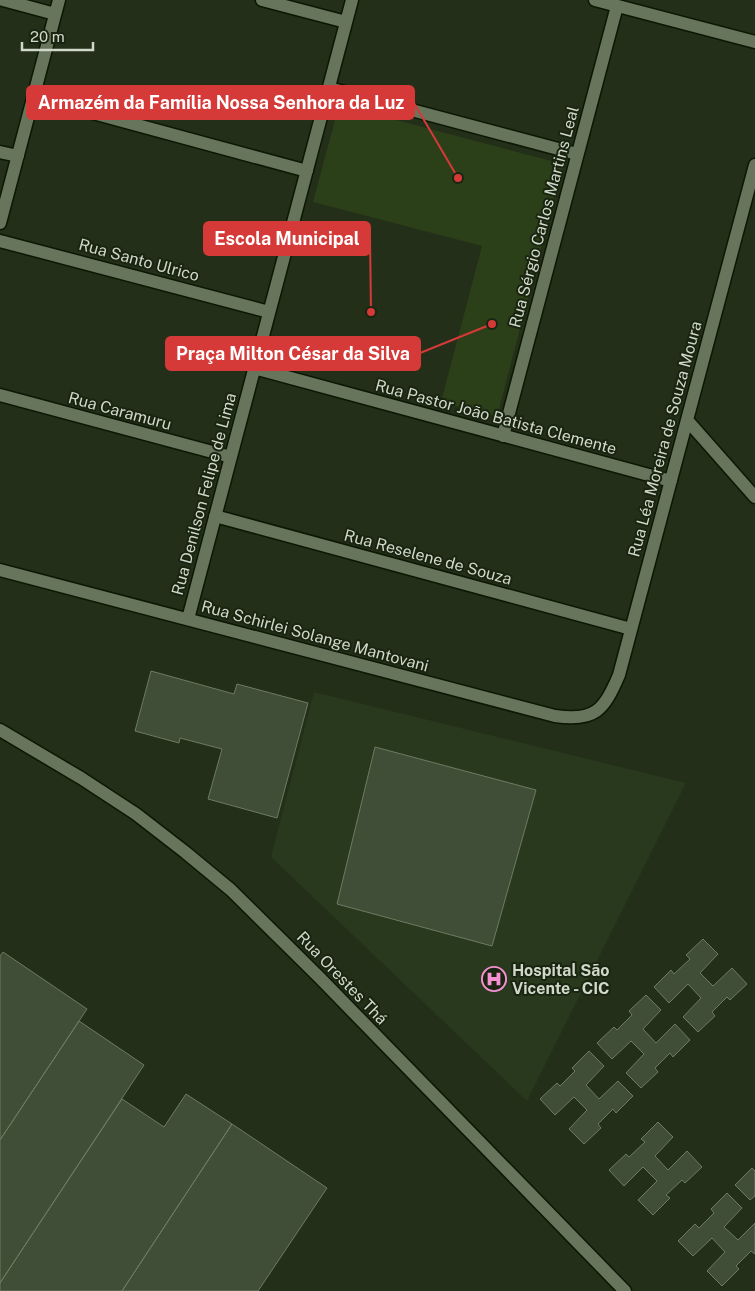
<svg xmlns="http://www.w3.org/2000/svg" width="755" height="1291" font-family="'Public Sans',sans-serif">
<rect width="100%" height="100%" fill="#232f19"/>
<!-- built -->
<path fill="#29391d" d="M314 692 686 783 527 1101 271 857Z"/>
<!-- green -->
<path fill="#2b3f18" d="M339 105 563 164 497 417 441 402 482 246 313 202Z"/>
<!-- building -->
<path fill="#414e37" stroke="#6d7b62" d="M151 671 234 694 237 684 308 703 277 818 208 799 222 749 180 738 179 743 135 731Z
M375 747 536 790 492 946 337 904Z
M703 939 718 954 700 973 713 986 732 968 747 984 730 1000 727 997 712 1012 715 1016 698 1032 683 1017 701 998 688 984 669 1003 654 987 671 970 674 974 690 959 686 955Z
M3 952 87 1009 0 1140V956Z
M646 995 661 1010 643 1029 656 1043 675 1024 690 1040 673 1057 670 1053 655 1068 658 1072 641 1088 626 1073 644 1054 631 1041 612 1059 597 1043 614 1027 617 1030 632 1015 629 1011Z
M79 1021 144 1065 0 1283V1140Z
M589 1051 604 1066 586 1085 599 1099 618 1081 633 1096 616 1113 613 1109 598 1124 601 1128 584 1144 569 1129 587 1110 574 1097 555 1115 540 1099 557 1083 560 1086 575 1071 572 1068Z
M186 1094 232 1124 122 1291H0V1283L122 1099 164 1127Z
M658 1122 673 1137 655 1156 668 1170 687 1151 702 1167 685 1183 682 1180 666 1195 670 1198 653 1215 638 1200 657 1181 643 1167 624 1186 609 1170 626 1154 629 1157 645 1142 641 1139Z
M232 1124 327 1188 258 1291H122Z
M752 1168 755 1171V1196L750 1200 735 1185Z
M727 1193 742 1208 724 1227 738 1240 755 1223V1254L751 1251 736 1266 739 1269 722 1286 707 1271 725 1252 712 1238 693 1256 678 1241 695 1224 699 1228 714 1213 711 1209Z"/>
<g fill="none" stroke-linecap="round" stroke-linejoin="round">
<defs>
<path id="street" d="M3 0 55 14
M262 0 346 22
M595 0 755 42
M329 88 577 154
M34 97 307 171
M0 152 18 156
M0 223 59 0
M0 241 269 312
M254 368 671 481
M0 395 231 457
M687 420 755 497
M503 436 617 6
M215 516 631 629
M0 570 555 716C595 722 604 710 619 675L755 165
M188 619 352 0
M0 730 81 778 136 814 185 852 231 890 320 978 625 1291"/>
</defs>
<!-- street casing -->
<use href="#street" stroke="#0c1704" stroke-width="15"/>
<!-- street -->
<use href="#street" stroke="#67755d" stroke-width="12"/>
</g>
<!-- icons -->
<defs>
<symbol id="hospital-ring" viewBox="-11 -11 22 22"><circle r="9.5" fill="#192510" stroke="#f590d1" stroke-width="1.5"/><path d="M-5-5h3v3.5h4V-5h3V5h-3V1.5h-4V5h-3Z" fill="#f590d1"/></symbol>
</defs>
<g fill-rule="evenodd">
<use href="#hospital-ring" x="480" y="965" width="28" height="28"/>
</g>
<g text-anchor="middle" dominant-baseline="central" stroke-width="4" stroke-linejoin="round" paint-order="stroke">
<!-- street labels -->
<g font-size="16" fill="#d0d8ca" stroke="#192510">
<text transform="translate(544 217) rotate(-75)">Rua Sérgio Carlos Martins Leal</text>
<text transform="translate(139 260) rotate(15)">Rua Santo Ulrico</text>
<text transform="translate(120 411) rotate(15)">Rua Caramuru</text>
<text transform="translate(496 417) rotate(15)">Rua Pastor João Batista Clemente</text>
<text transform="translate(665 439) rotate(-75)">Rua Léa Moreira de Souza Moura</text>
<text transform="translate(204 494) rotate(-75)">Rua Denilson Felipe de Lima</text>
<text transform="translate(428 557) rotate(15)">Rua Reselene de Souza</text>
<text transform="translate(315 636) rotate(15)">Rua Schirlei Solange Mantovani</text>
<text transform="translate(342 978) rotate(46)">Rua Orestes Thá</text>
</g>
<!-- poi labels -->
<g font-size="16" font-weight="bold" fill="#d0d8ca" stroke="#192510" text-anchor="start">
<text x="512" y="970">Hospital São<tspan x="512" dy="18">Vicente - CIC</tspan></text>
</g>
</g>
<!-- callouts -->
<path fill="none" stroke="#d53a38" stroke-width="2" d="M458 178L414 103M371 312L370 238M492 324L420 353"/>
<g fill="#d53a38" stroke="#192510" stroke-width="2">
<circle cx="458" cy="178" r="5"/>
<circle cx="371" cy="312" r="5"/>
<circle cx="492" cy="324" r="5"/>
</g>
<g fill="#d53a38" stroke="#d53a38" stroke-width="2">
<rect x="27" y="86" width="387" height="33" rx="5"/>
<rect x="204" y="222" width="166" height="33" rx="5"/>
<rect x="166" y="337" width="254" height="33" rx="5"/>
</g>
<g font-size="18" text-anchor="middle" font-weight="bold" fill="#fff">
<text x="221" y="109">Armazém da Família Nossa Senhora da Luz</text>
<text x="287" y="245">Escola Municipal</text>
<text x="293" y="360">Praça Milton César da Silva</text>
</g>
<!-- scale -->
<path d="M22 42v8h71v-8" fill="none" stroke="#d0d8ca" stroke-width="2.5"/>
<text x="30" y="42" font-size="15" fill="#d0d8ca" stroke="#192510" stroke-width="4" paint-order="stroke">20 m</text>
</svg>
